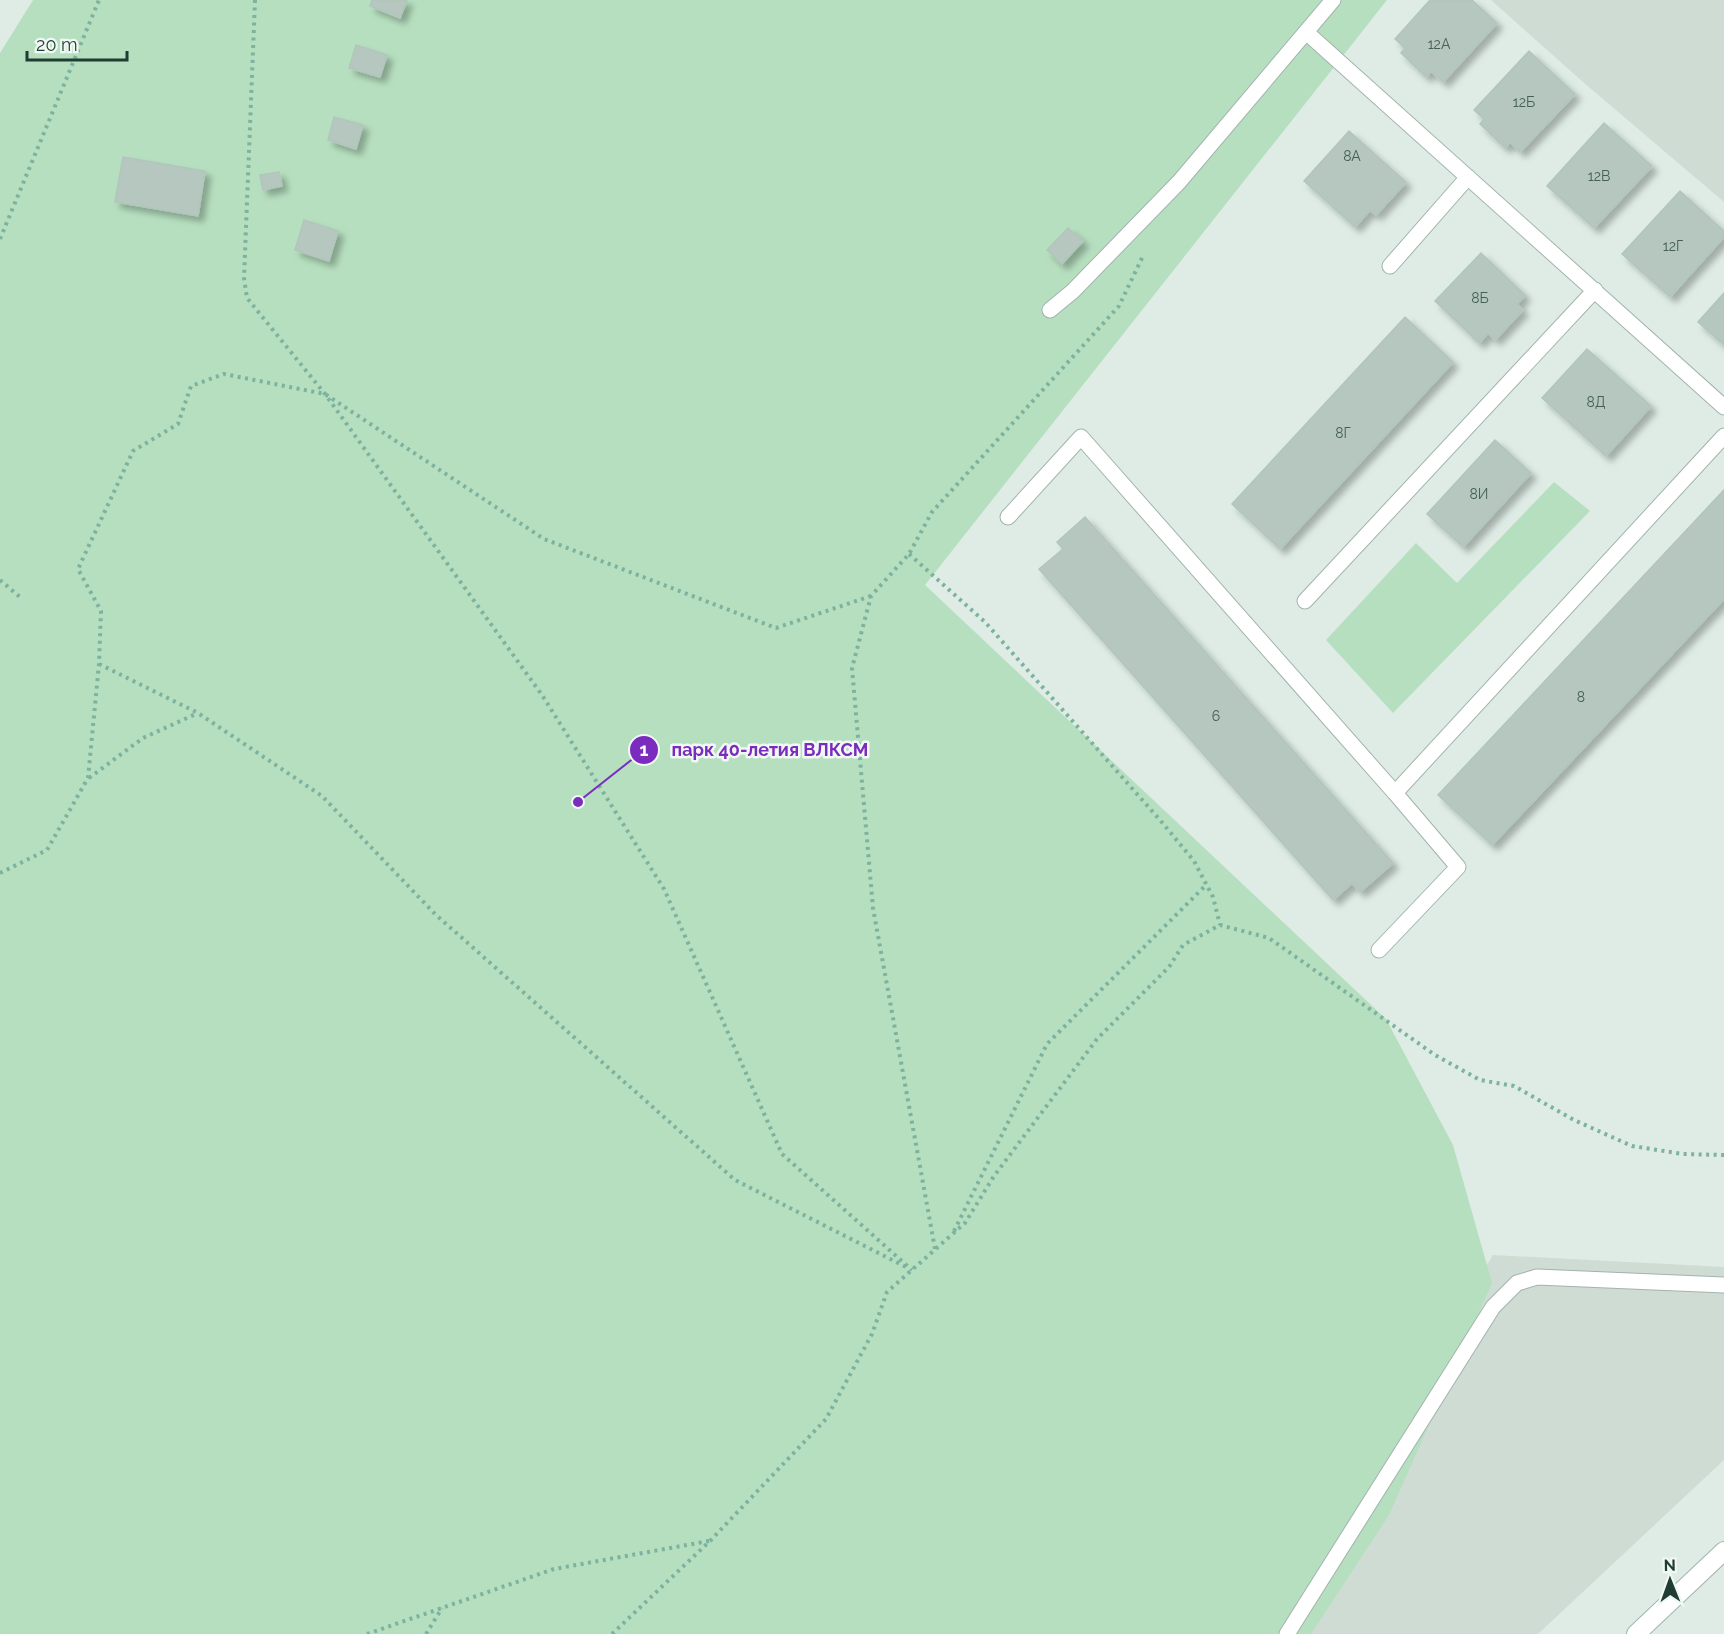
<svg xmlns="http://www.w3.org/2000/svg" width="1724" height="1634" font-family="Raleway,sans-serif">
<defs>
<filter id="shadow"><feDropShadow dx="5.5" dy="5.5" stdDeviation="3" flood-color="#0004"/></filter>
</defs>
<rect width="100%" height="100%" fill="#dfece6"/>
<!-- built -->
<path fill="#cedcd4" d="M1491 0H1724V202L1583 82Z
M1493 1255 1724 1267V1460L1538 1634H1259Z"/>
<!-- green -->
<path fill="#b6dfbf" d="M33 0H1387L925 585 1386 1019 1453 1145 1492 1283 1389 1515 1311 1634H0V53Z
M1554 482 1590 511 1393 713 1326 640 1416 543 1457 583Z"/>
<!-- building -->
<path fill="#b5c7be" stroke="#b1c6bc" stroke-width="1.5" filter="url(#shadow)" d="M372 0H407L400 18 370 6Z
M1430 0H1472L1497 23 1443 82 1431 71 1426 77 1401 53 1405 48 1395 39Z
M356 45 387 55 380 77 349 68Z
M1529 51 1575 94 1520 152 1510 142 1505 148 1480 124 1484 119 1474 110Z
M334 117 363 125 356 149 328 140Z
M1604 123 1652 166 1594 228 1547 186Z
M1349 131 1406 182 1376 215 1370 210 1355 227 1304 181Z
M123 157 205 171 198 216 115 202Z
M279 172 282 186 263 190 260 175Z
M1680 191 1724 231V237L1670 297 1622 254Z
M304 220 338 231 329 261 295 250Z
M1068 228 1083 241 1062 264 1047 250Z
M1481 253 1525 295 1517 304 1523 310 1495 340 1488 333 1479 343 1435 301Z
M1724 293V345L1698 322Z
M1405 317 1453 362 1280 549 1232 504Z
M1587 349 1651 406 1606 456 1542 398Z
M1495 440 1531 473 1463 547 1427 514Z
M1724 490V599L1492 845 1438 795Z
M1085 517 1393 863 1360 892 1352 883 1333 900 1039 569 1063 549 1057 542Z"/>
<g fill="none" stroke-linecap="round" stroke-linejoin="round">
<defs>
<path id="lane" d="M1306 32 1724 407
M1390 266 1468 177
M1050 310 1073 291 1179 182 1333 0
M1008 517 1081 437 1395 793 1724 436
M1305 601 1595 290
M1379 950 1458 867 1395 793
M1287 1634 1493 1307 1517 1283 1537 1277 1724 1285"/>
<path id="street" d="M1636 1634 1724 1551"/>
</defs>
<!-- lane casing -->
<use href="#lane" stroke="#a2b4ad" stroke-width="17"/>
<!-- street casing -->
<use href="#street" stroke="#a2b4ad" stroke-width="20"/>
<!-- path -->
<path stroke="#7db29f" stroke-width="4" stroke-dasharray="3 4.5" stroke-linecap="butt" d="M255 0 244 278 247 298 325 394 542 695 664 889 782 1154 912 1270
M0 239 99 0
M909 554 985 622 1160 820 1194 861 1213 897 1220 925
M0 580 21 598
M99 664 198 713 322 796 435 914 735 1180 906 1267
M89 778 143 738 198 713
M0 873 47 850 88 778 99 664 101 611 78 569 133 451 178 424 191 386 224 374 325 394 544 539 776 628 871 596
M954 1231 1047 1044 1206 885
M935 1249 873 908 852 668 871 596 909 554 932 512 1119 306 1143 256
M367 1634 554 1569 709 1541
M426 1634 442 1608
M612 1634 710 1541 826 1419 872 1334 887 1292 965 1223 994 1176 1097 1039 1169 967 1183 945 1220 925 1269 938 1435 1055 1480 1080 1514 1086 1574 1120 1632 1146 1683 1154 1724 1155"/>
<!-- lane -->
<use href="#lane" stroke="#fff" stroke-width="15"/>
<!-- street -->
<use href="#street" stroke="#fff" stroke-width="18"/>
</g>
<g text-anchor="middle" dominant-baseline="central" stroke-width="5" stroke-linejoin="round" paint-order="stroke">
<!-- number labels -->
<g font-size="14" fill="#446056">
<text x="1439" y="44">12А</text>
<text x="1524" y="102">12Б</text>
<text x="1352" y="156">8А</text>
<text x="1599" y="176">12В</text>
<text x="1673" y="246">12Г</text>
<text x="1480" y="298">8Б</text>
<text x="1596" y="402">8Д</text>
<text x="1343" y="433">8Г</text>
<text x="1479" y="494">8И</text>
<text x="1581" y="697">8</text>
<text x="1216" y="716">6</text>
</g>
</g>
<!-- callouts -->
<path fill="none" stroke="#7b2cbf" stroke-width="2" d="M578 802L644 750"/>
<g fill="#7b2cbf" stroke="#f0f8f4" stroke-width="2">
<circle cx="578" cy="802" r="6"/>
<circle cx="644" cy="750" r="15"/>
</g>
<g font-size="18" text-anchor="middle" font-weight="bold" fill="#fff">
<text x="644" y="756">1</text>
</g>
<g font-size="18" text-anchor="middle" font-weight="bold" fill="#7b2cbf" stroke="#f0f8f4" stroke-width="5" stroke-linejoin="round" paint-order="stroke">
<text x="770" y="756">парк 40-летия ВЛКСМ</text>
</g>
<!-- north arrow -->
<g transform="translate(1670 1580) rotate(359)" stroke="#f0f8f4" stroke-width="4.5" paint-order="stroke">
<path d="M0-4.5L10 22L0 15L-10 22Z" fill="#1f3d33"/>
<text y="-9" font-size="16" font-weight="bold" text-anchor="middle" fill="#1f3d33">N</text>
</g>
<!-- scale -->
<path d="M27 51v9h100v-9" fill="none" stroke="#1f3d33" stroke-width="3"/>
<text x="36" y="51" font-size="18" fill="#1f3d33" stroke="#f0f8f4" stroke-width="4.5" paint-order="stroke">20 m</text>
</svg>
